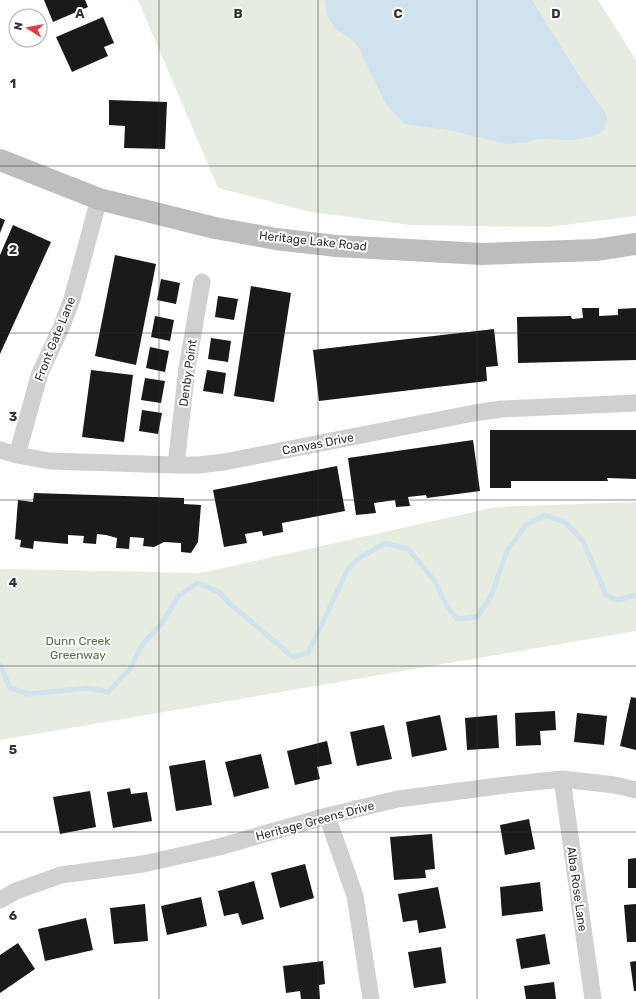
<svg xmlns="http://www.w3.org/2000/svg" width="636" height="999" font-family="Rubik,sans-serif">
<rect width="100%" height="100%" fill="#fff"/>
<!-- green -->
<path fill="#e6ecdf" d="M138 0H598L636 60V216L548 227 410 225 311 212 218 188Z
M636 502V631L0 740V569L201 573 496 507Z"/>
<!-- water -->
<path fill="#cfe2ee" d="M325 0H532L580 77 606 114 607 119 604 130 598 134 590 137 572 140 535 139 529 142 507 144 449 130 404 124 386 104 359 48 352 40 336 29 327 16Z"/>
<g fill="none" stroke-linecap="round" stroke-linejoin="round">
<!-- stream -->
<path stroke="#cfe2ee" stroke-width="5" d="M0 665 10 688 29 694 87 688 108 692 130 669 142 645 162 623 179 595 198 583 219 592 229 603 293 657 308 653 348 569 358 559 385 543 408 549 434 580 447 606 457 619 477 617 491 596 507 551 526 525 545 515 566 523 583 541 606 595 618 600 636 595"/>
</g>
<!-- building -->
<path fill="#1a1a1a" d="M44 0H85L88 7 53 22Z
M103 17 114 43 104 47 108 56 72 72 56 37Z
M109 100 167 102 165 149 124 148 125 126 109 125Z
M0 218 5 220 0 233Z
M13 225 51 242 0 354V255Z
M115 255 156 264 136 365 95 356Z
M161 279 180 283 176 304 157 300Z
M251 286 291 293 274 402 234 396Z
M218 296 238 299 234 320 215 317Z
M582 308H599V316L618 315V309L636 308V360L518 363 517 317 571 316 572 319 583 318Z
M155 316 174 320 170 341 151 337Z
M494 329 498 366 486 367 487 381 319 401 313 350Z
M211 338 231 341 228 362 208 359Z
M150 347 169 351 165 372 146 368Z
M91 370 133 375 124 442 82 437Z
M207 370 226 373 223 394 203 391Z
M145 378 165 381 161 403 141 400Z
M142 410 162 413 158 434 139 431Z
M490 430H636V479L607 478 608 481H511V488H490Z
M473 440 480 491 427 498 426 495 408 497 410 506 396 507 395 500 374 503 376 513 356 515 348 458Z
M337 466 345 511 282 523 283 532 263 536 262 531 245 534 247 543 224 547 213 490Z
M34 493 184 498V504L201 505 198 542 191 553 181 552V543L164 542 154 547 143 546 144 538 130 537 129 549 116 548 117 538 106 535 97 534 96 544 83 543 84 536 68 535V544L34 541 33 549 20 547 21 540 15 539 18 500 33 502Z
M631 697 636 698V750L620 746Z
M555 711 556 730 540 731 541 745 516 746 515 713Z
M577 713 607 716 604 745 574 742Z
M440 715 447 750 412 757 406 722Z
M497 715 499 748 467 750 465 718Z
M384 725 392 759 357 766 350 732Z
M327 741 332 764 317 767 320 779 295 785 287 751Z
M261 754 269 788 234 797 225 762Z
M205 760 212 805 176 811 169 766Z
M130 788 131 794 147 792 152 821 113 828 107 792Z
M90 791 96 827 60 834 53 797Z
M529 819 535 849 505 855 500 825Z
M432 834 435 869 425 870 426 878 394 880 390 837Z
M636 858V888H628V859Z
M305 864 314 898 280 908 271 873Z
M254 881 264 919 242 925 238 913 224 916 218 891Z
M540 882 543 911 502 916 500 887Z
M438 887 446 928 419 933 417 920 403 922 398 894Z
M201 897 207 926 167 935 161 906Z
M145 904 148 941 114 944 110 908Z
M636 904V942H627L624 905Z
M86 918 93 950 45 961 38 929Z
M545 934 550 964 521 969 516 939Z
M18 943 35 969 0 993V955Z
M441 947 446 983 414 988 408 952Z
M323 961 325 984 319 985 320 999H301L300 991 286 993 283 966Z
M636 961V991H634L630 962Z
M554 982 556 999H526L524 986Z"/>
<g fill="none" stroke-linecap="round" stroke-linejoin="round">
<!-- minor -->
<path stroke="#d0d0d0" stroke-width="17" d="M0 450 17 455 49 461 176 465H199L224 462 474 413 502 409 636 403
M17 455 40 373 61 328 72 299 99 199
M176 465 187 368 202 282
M562 779 593 999
M327 816 355 896 371 999
M0 900 16 891 61 875 143 864 219 847 327 816 398 799 506 785 562 779 615 785 636 790"/>
<!-- secondary -->
<path stroke="#bdbdbd" stroke-width="22" d="M0 160 99 199 215 228 276 239 336 246 482 254 596 250 636 244"/>
</g>
<!-- grid -->
<path fill="none" stroke="#333" stroke-width="1" stroke-opacity="0.55" d="M159 0V999M318 0V999M477 0V999M0 166H636M0 333H636M0 500H636M0 666H636M0 832H636"/>
<g text-anchor="middle" dominant-baseline="central" stroke-width="4" stroke-linejoin="round" paint-order="stroke">
<!-- street labels -->
<g font-size="12" fill="#333" stroke="#fff">
<text transform="translate(313 241) rotate(6)">Heritage Lake Road</text>
<text transform="translate(55 339) rotate(-68)">Front Gate Lane</text>
<text transform="translate(188 373) rotate(-82)">Denby Point</text>
<text transform="translate(318 444) rotate(-11)">Canvas Drive</text>
<text transform="translate(315 821) rotate(-15)">Heritage Greens Drive</text>
<text transform="translate(577 889) rotate(82)">Alba Rose Lane</text>
</g>
<!-- park labels -->
<g font-size="12" fill="#56703f" stroke="#fff">
<text x="78" y="641">Dunn Creek<tspan x="78" dy="14">Greenway</tspan></text>
</g>
</g>
<g font-size="13" text-anchor="middle" font-weight="bold" fill="#333" stroke="#fff" stroke-width="4" stroke-linejoin="round" paint-order="stroke">
<text x="80" y="18">A</text>
<text x="238" y="18">B</text>
<text x="398" y="18">C</text>
<text x="556" y="18">D</text>
<text x="13" y="88">1</text>
<text x="13" y="254">2</text>
<text x="13" y="421">3</text>
<text x="13" y="587">4</text>
<text x="13" y="754">5</text>
<text x="13" y="920">6</text>
</g>
<!-- north arrow -->
<g transform="translate(28 28) rotate(281)"><circle r="19" fill="#ffffff" stroke="#adadad"/>
<path d="M0-3L7 15L0 10L-7 15Z" fill="#e63946"/>
<text y="-6" font-size="11" font-weight="bold" text-anchor="middle" fill="#333333">N</text>
</g>
</svg>
